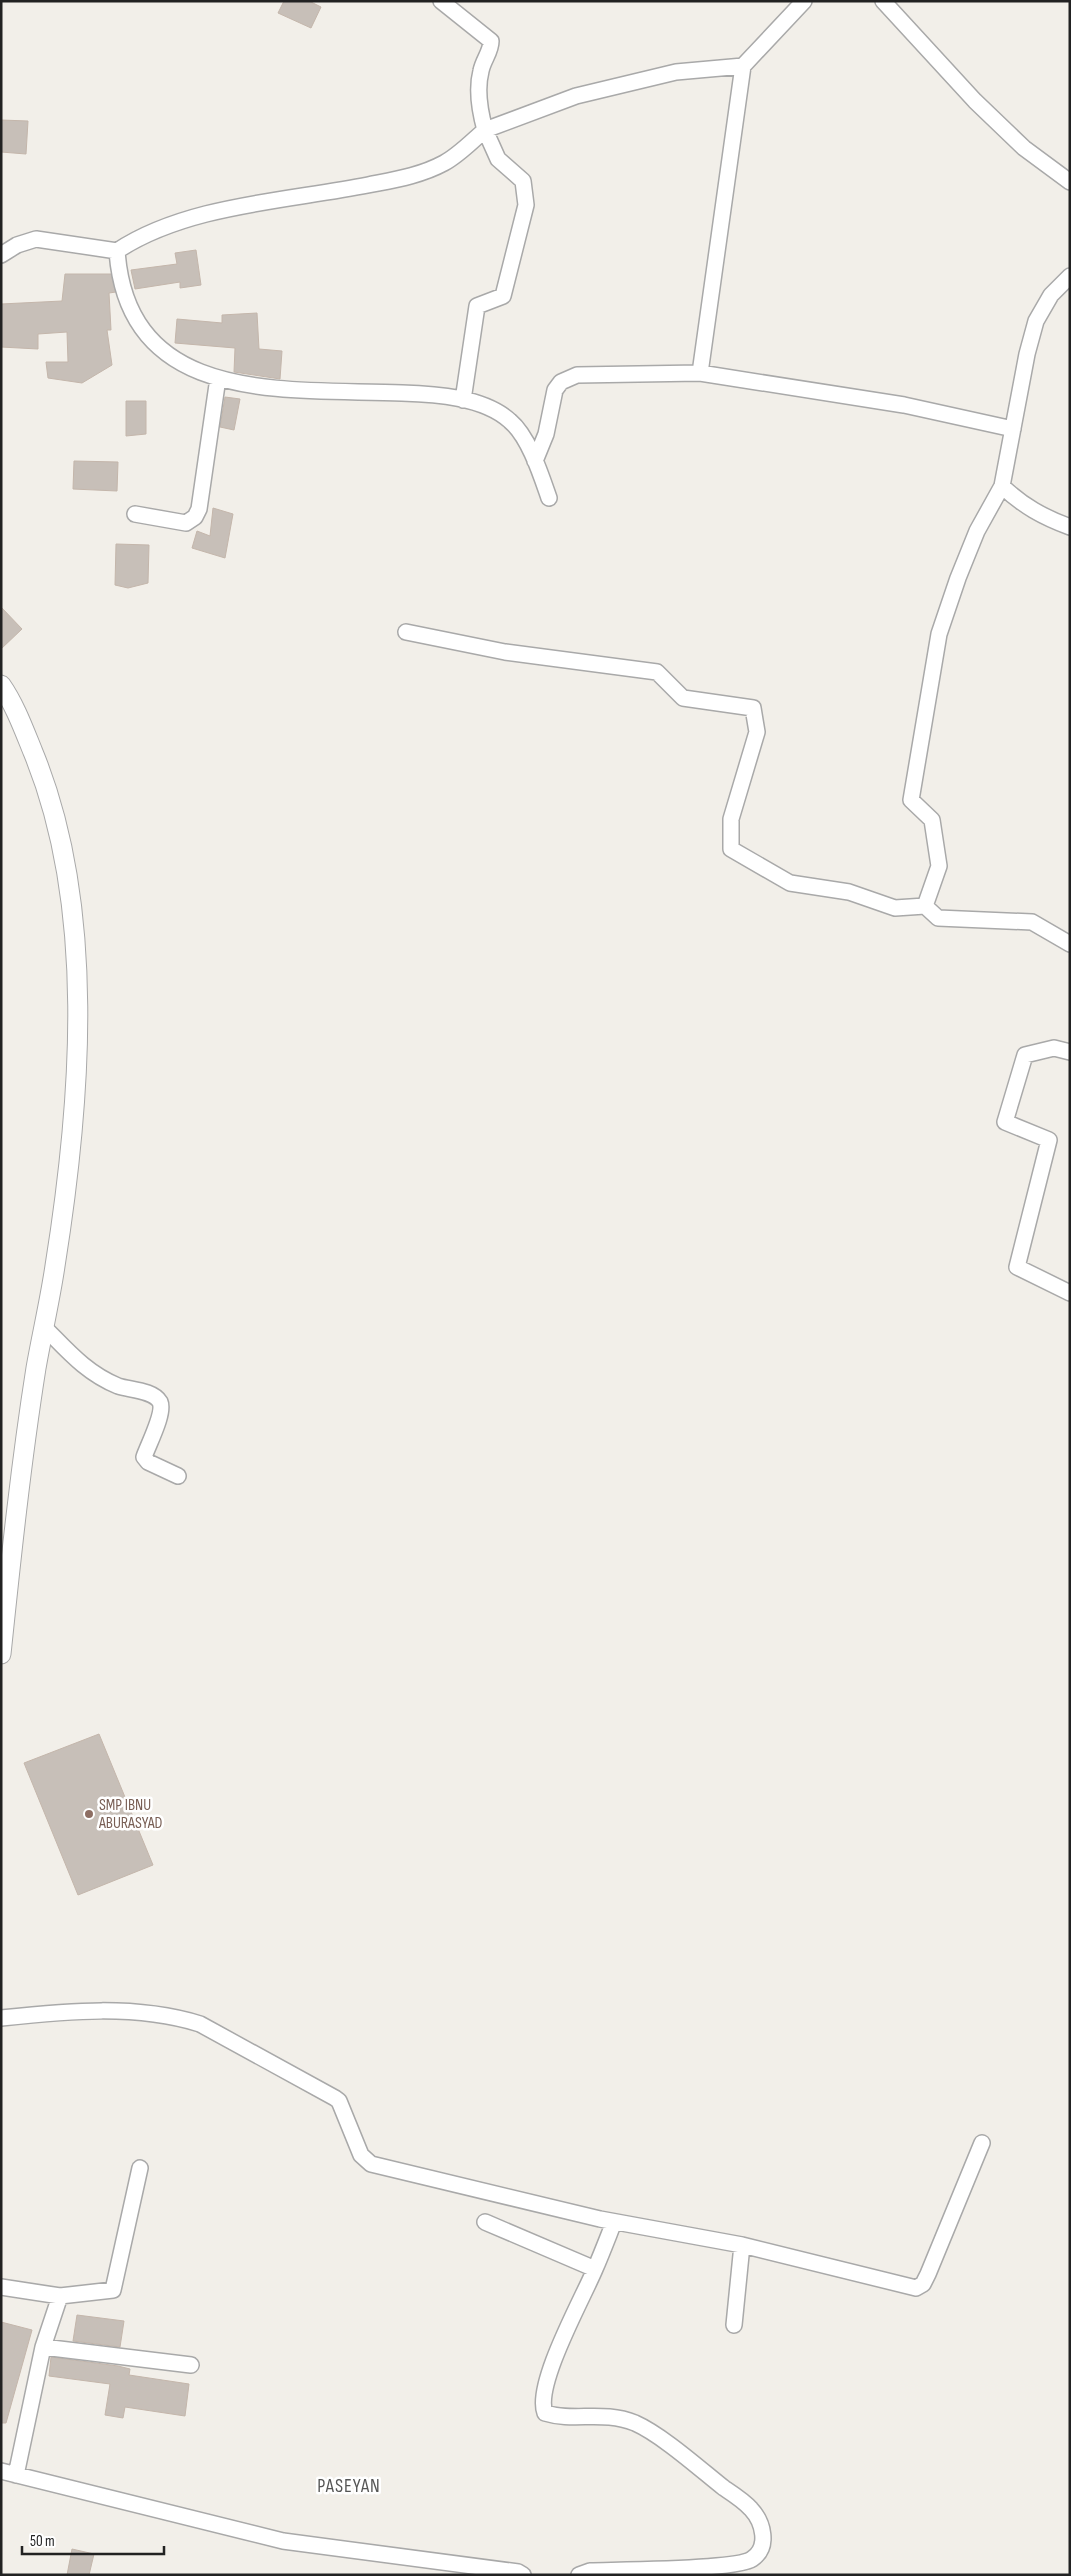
<svg xmlns="http://www.w3.org/2000/svg" width="1071" height="2576" font-family="'Sofia Sans Condensed',sans-serif">
<rect width="100%" height="100%" fill="#f2efe9"/>
<!-- building -->
<path fill="#c7bfb8" stroke="#c4b6ab" d="M284 1H309L321 7 311 28 278 13Z
M1 120 28 121 26 154 1 152Z
M196 250 201 285 180 288V282L135 289 131 270 177 264 175 253Z
M65 274H112L116 292 109 293 111 330H107L112 365 82 383 48 378 46 362H68L67 332 38 334V349L1 347V304L62 301Z
M257 313 259 349 282 351 280 379 234 372 235 348 175 343 177 319 222 323V315Z
M225 397 240 399 234 430 220 427Z
M126 401H146V434L126 436Z
M74 461 118 462 117 491 73 489Z
M213 508 233 514 225 558 192 548 197 531 210 536Z
M116 544 149 545 148 583 128 588 115 585Z
M1 607 22 629 1 649Z
M99 1734 153 1865 78 1895 24 1763Z
M77 2315 124 2321 120 2347 73 2341Z
M1 2322 32 2330 6 2423H1Z
M51 2357 118 2366 130 2369 129 2375 189 2384 185 2416 125 2407 123 2418 105 2415 110 2384 49 2376Z
M72 2549 94 2554 89 2575H67Z"/>
<g fill="none" stroke-linecap="round" stroke-linejoin="round">
<defs>
<path id="minor" d="M441 1 491 41C491 52 483 60 481 71 476 90 480 112 485 130L576 96 676 72 743 66 804 1
M883 1 975 101 1024 148 1070 182
M117 251C128 407 287 388 402 393 435 394 484 397 510 421 529 437 541 475 549 498
M1 255 17 245 36 239 117 251C186 205 287 201 368 185 393 180 420 176 444 163 459 155 472 141 485 130L498 159 523 181 526 205 503 296 477 306 463 400
M1070 276 1051 295 1036 321 1027 354 1002 486C1023 506 1043 517 1070 527
M700 373 743 66
M535 461 546 434 555 390 561 382 577 375 700 373 904 405 1013 429
M1002 486 977 531 958 578 939 634 911 800 932 820 939 866 925 906 938 918 1032 922 1070 944
M135 514 186 523 195 517 199 509 218 378
M406 632 505 652 657 672 683 698 753 708 757 732 731 819V849L790 883 849 892 895 908 925 906
M1070 1052 1054 1048 1025 1055 1005 1122 1049 1140 1017 1267 1070 1293
M44 1327C67 1350 86 1373 118 1386 130 1390 153 1390 160 1402 165 1413 148 1445 144 1457L148 1462 178 1476
M1 2018C68 2011 135 2004 200 2024L335 2098 339 2101 361 2155 371 2164 600 2219 742 2245 916 2288 923 2284 928 2274 982 2143
M485 2222 595 2269
M1 2287 60 2296 113 2290 140 2168
M734 2325 742 2245
M43 2347 191 2365
M1 2471 283 2541 518 2572 523 2575
M16 2475 43 2347 60 2296
M579 2575 590 2571C617 2570 736 2570 752 2559 770 2547 763 2522 751 2509 744 2501 733 2494 724 2488 700 2469 662 2435 635 2423 603 2410 574 2422 545 2413 534 2385 583 2298 595 2269 602 2253 608 2237 614 2222"/>
<path id="tertiary" d="M1 685C15 705 24 730 33 752 97 907 81 1103 55 1266 50 1300 42 1334 36 1368 21 1463 11 1558 1 1654"/>
</defs>
<!-- minor casing -->
<use href="#minor" stroke="#a9a9a9" stroke-width="18"/>
<!-- tertiary casing -->
<use href="#tertiary" stroke="#a9a9a9" stroke-width="21"/>
<!-- minor -->
<use href="#minor" stroke="#fff" stroke-width="15"/>
<!-- tertiary -->
<use href="#tertiary" stroke="#fff" stroke-width="19"/>
</g>
<!-- markers -->
<circle fill="#8d6e63" stroke="#fff" stroke-width="2" cx="89" cy="1814" r="5"/>
<g text-anchor="middle" dominant-baseline="central" stroke-width="5" stroke-linejoin="round" paint-order="stroke">
<!-- education labels -->
<g font-size="16" fill="#785e54" stroke="#fff" text-anchor="start">
<text x="99" y="1805">SMP IBNU<tspan x="99" dy="18">ABURASYAD</tspan></text>
</g>
<!-- quarter labels -->
<g font-size="19" letter-spacing="1" fill="#555" stroke="#fff">
<text x="349" y="2486">PASEYAN</text>
</g>
</g>
<!-- border -->
<rect width="1071" height="2576" fill="none" stroke="#222222" stroke-width="5"/>
<!-- scale -->
<path d="M22 2546v8h142v-8" fill="none" stroke="#222222" stroke-width="2.5"/>
<text x="30" y="2546" font-size="15" fill="#222222" stroke="#ffffff" stroke-width="4" paint-order="stroke">50 m</text>
</svg>
